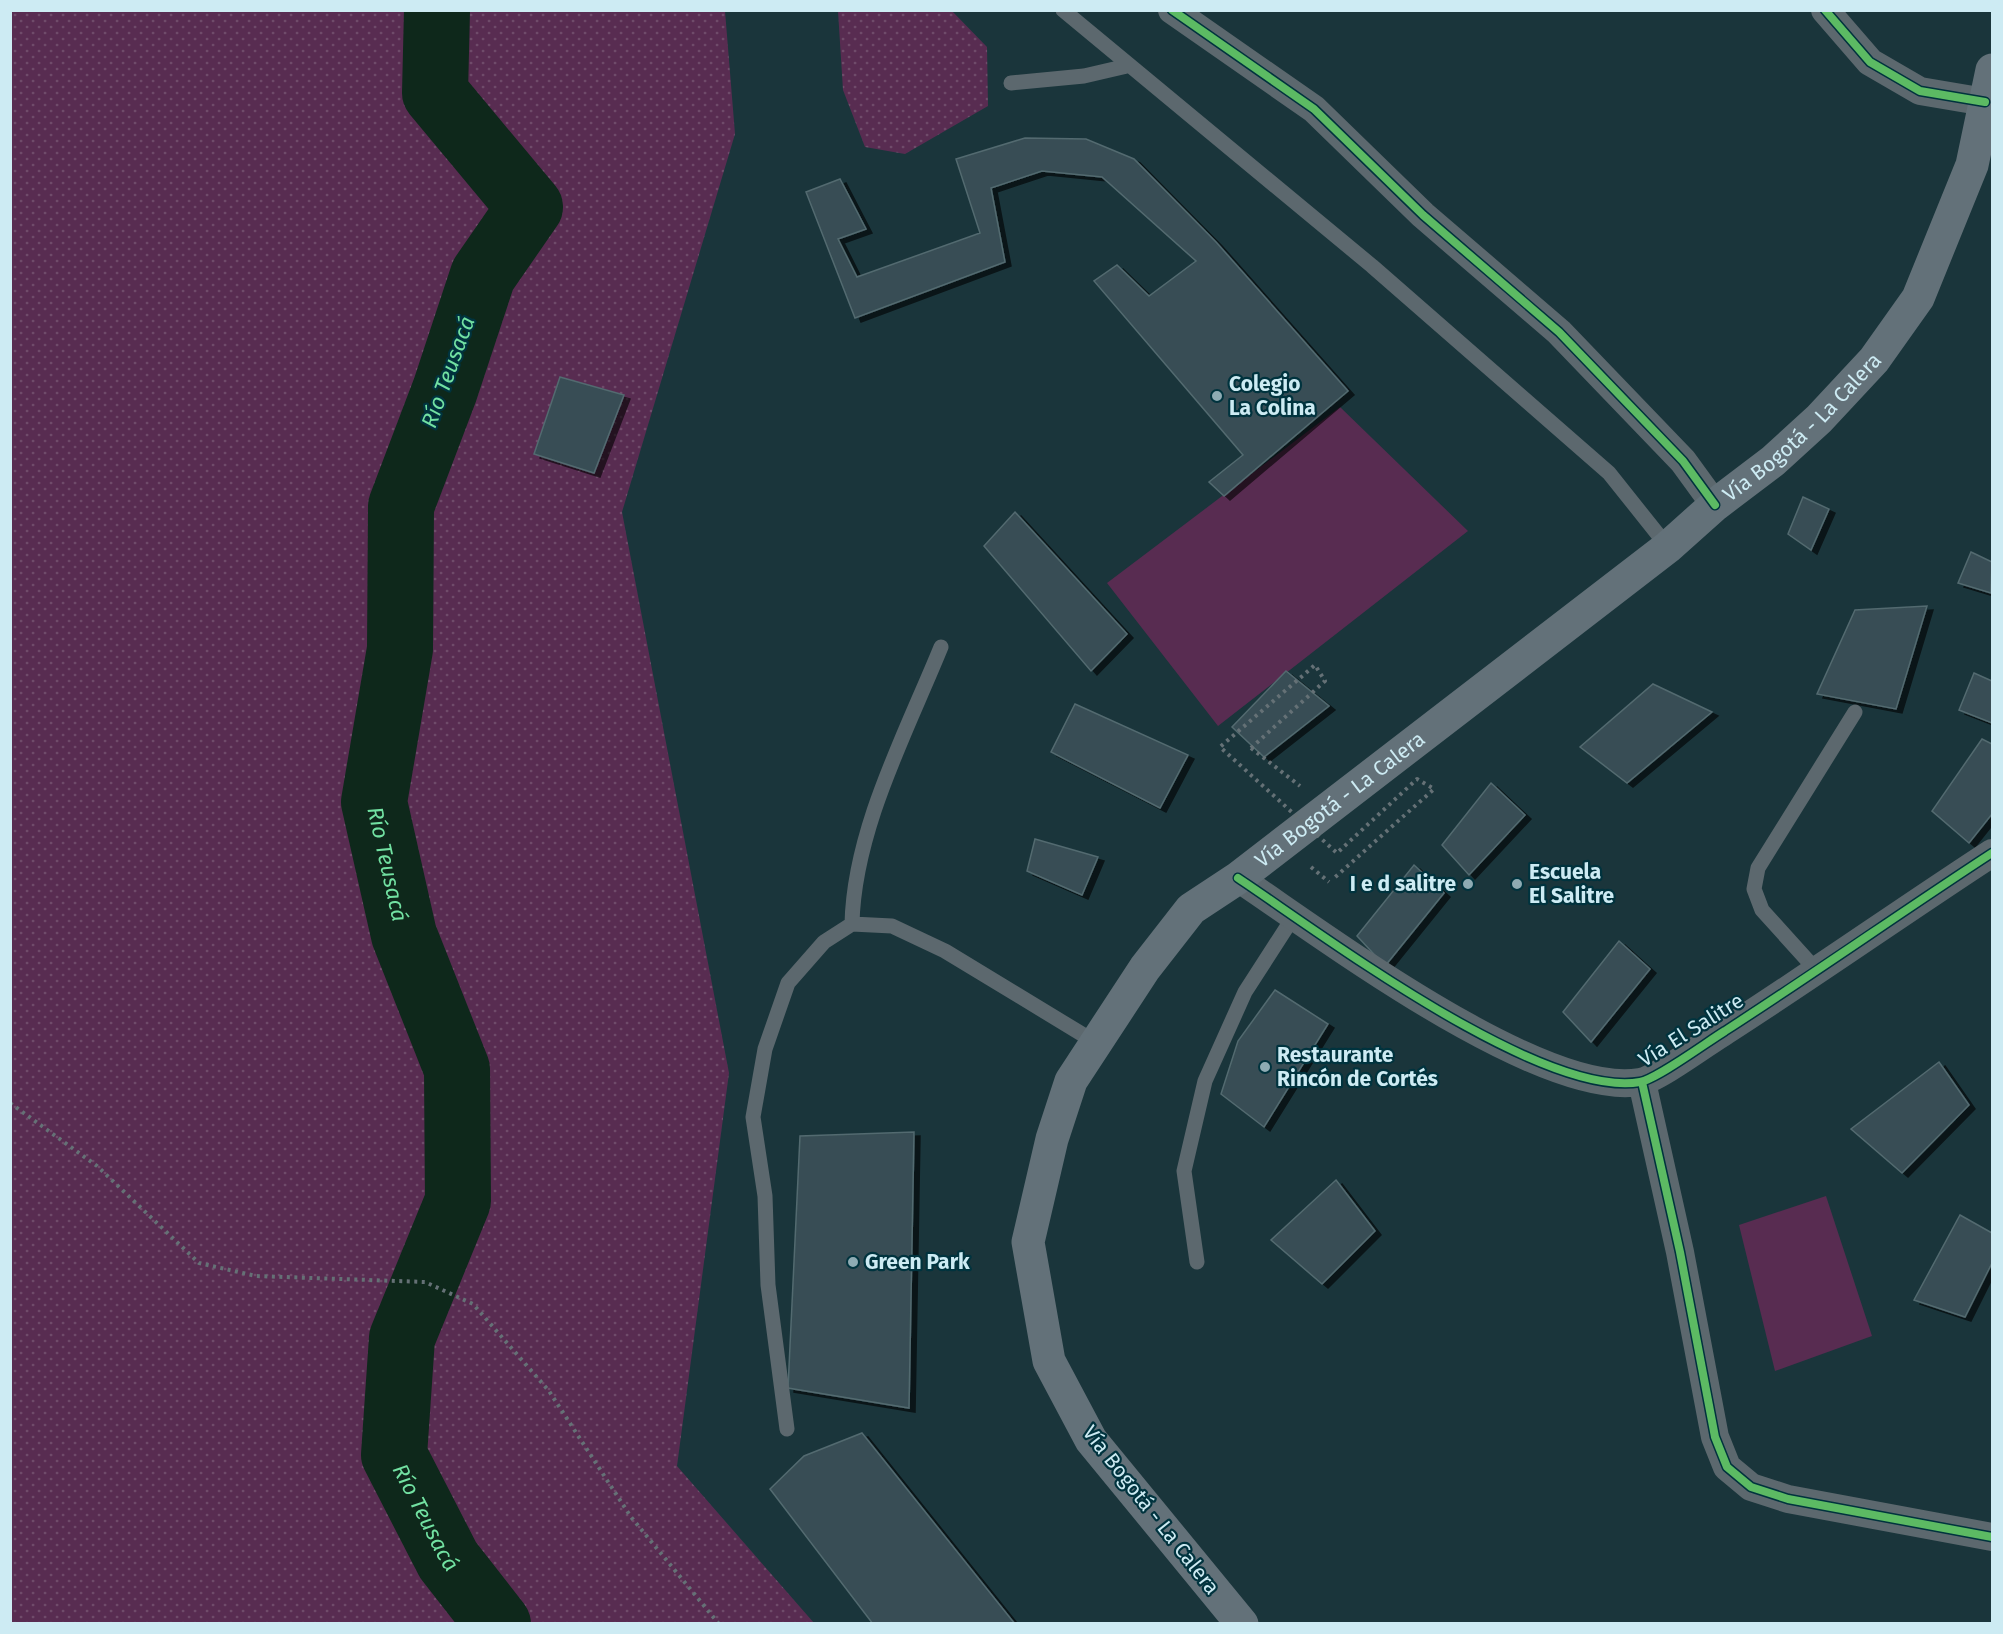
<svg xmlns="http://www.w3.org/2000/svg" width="2003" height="1634" font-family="'Fira Sans',sans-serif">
<defs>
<pattern id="grass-dots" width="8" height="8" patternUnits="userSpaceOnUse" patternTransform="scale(1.5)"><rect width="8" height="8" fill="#582c51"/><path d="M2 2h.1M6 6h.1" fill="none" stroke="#6f4b6a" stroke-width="1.8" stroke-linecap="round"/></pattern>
<filter id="shadow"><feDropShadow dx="6" dy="4" stdDeviation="0" flood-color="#0009"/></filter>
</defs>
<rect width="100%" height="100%" fill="#1a353b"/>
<!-- grass -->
<path fill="url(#grass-dots)" d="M11 11H725L735 134 622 512 729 1073 677 1466 814 1623 11 1624Z
M838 11H952L987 47 988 106 905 154 865 147 843 90Z"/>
<!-- pitch -->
<path fill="#582c51" d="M1340 407 1468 531 1218 726 1107 583Z
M1826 1196 1872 1336 1775 1371 1739 1225Z"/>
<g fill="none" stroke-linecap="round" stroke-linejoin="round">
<!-- river -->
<path stroke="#0e281b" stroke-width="66" id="s1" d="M437 10 435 93 530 207 483 275 445 390 401 506 400 649 374 802 404 935 457 1069 458 1201 402 1338 394 1455 448 1560 498 1624"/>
</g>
<!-- building -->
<path fill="#374e54" stroke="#536a70" stroke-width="1.5" filter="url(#shadow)" d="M1025 138 1086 139 1134 159 1216 242 1348 391 1224 496 1209 482 1243 455 1094 281 1117 265 1149 296 1196 261 1102 177 1042 171 991 188 1005 262 855 318 806 192 840 179 866 229 838 239 857 277 980 233 956 159Z
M560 377 624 395 594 473 534 454Z
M1803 497 1829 509 1811 550 1788 534Z
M1015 512 1127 634 1091 671 984 546Z
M1971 552 1992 562 1991 593 1958 583Z
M1927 606 1896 709 1817 694 1855 610Z
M1286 671 1329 706 1264 757 1232 727Z
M1974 673 1992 681V723L1959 710Z
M1653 684 1712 712 1627 783 1580 747Z
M1075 704 1188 755 1160 808 1051 752Z
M1982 739 1992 744V814L1969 843 1932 811Z
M1491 783 1525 815 1469 875 1442 845Z
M1035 839 1098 857 1082 895 1027 871Z
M1414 865 1444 893 1385 966 1357 936Z
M1619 941 1650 969 1591 1042 1563 1012Z
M1275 990 1328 1024 1264 1127 1221 1094 1238 1041Z
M1939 1062 1969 1105 1902 1173 1851 1129Z
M914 1132 909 1408 788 1388 800 1136Z
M1336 1180 1375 1231 1322 1284 1271 1240Z
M1960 1215 1992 1233V1263L1965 1317 1914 1300Z
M862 1433 1015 1624H873L770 1489 804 1456Z"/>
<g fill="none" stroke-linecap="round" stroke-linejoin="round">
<!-- path -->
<path stroke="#657176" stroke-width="4" stroke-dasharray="3 4.5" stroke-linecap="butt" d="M1251 748 1300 786
M1311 867 1329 882
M10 1103 97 1166 199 1263 256 1276 425 1282 473 1304 549 1391 631 1517 719 1624"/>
<!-- lane -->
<path stroke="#5c686e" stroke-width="15" d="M1063 10 1372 266 1609 473 1668 547
M1011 83 1084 76 1127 66
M852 924C854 830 906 733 941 647
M1818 972 1762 910 1754 889 1758 868 1855 712
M1197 1262 1184 1171 1205 1081 1245 992 1294 916
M787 1429 768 1285 765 1196 753 1117 765 1049 788 983 824 942 852 924 892 926 945 951 1095 1042"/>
<!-- street -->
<path stroke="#5c686e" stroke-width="28" d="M1172 10 1314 109 1423 215 1559 332 1683 461 1715 505
M1825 10 1870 62 1920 91 1985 102
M1238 878C1322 934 1541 1099 1640 1082 1657 1079 1707 1042 1725 1031 1815 973 1903 911 1992 853
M1642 1082 1680 1252 1715 1437 1727 1467 1751 1487 1788 1499 1992 1537"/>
<!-- primary -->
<path stroke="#637179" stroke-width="33" id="s2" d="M1242 1624 1091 1440 1049 1361 1028 1242 1052 1139 1071 1081 1145 968 1191 909 1238 878 1668 547 1715 505 1773 461 1819 419 1874 360 1918 298 1972 165 1992 70"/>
<!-- path-bridge -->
<path stroke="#657176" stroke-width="4" stroke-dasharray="3 4.5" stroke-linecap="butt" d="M1251 748 1325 681 1315 665 1220 747 1337 853 1417 779 1434 789 1332 880"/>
<defs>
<path id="cycleway" d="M1172 10 1314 109 1423 215 1559 332 1683 461 1715 505
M1825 10 1870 62 1920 91 1985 102
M1238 878C1322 934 1541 1099 1640 1082 1657 1079 1707 1042 1725 1031 1815 973 1903 911 1992 853
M1642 1082 1680 1252 1715 1437 1727 1467 1751 1487 1788 1499 1992 1537"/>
</defs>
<!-- cycleway casing -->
<use href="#cycleway" stroke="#00333e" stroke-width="11"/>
<!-- cycleway -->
<use href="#cycleway" stroke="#5cba63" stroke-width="8"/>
</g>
<!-- markers -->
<g fill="#8eabb3" stroke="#00333e" stroke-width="2">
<circle cx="1217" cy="396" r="6"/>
<circle cx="1468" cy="884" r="6"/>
<circle cx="1517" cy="884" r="6"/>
<circle cx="1265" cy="1067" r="6"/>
<circle cx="853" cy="1262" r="6"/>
</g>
<g text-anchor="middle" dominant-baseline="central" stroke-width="4.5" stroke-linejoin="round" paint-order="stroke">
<!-- poi labels -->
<g font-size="21" font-weight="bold" fill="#cdebf3" stroke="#00333e" text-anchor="start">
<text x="1229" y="384">Colegio<tspan x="1229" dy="24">La Colina</tspan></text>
<text x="1529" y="872">Escuela<tspan x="1529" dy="24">El Salitre</tspan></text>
<text x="1456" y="884" text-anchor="end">I e d salitre</text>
<text x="1277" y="1055">Restaurante<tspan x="1277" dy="24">Rincón de Cortés</tspan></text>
<text x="865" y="1262">Green Park</text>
</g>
<!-- street labels -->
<g font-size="21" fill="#cdebf3" stroke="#00333e">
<text stroke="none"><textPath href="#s2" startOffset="1604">Vía Bogotá - La Calera</textPath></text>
<text stroke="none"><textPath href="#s2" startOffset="1010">Vía Bogotá - La Calera</textPath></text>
<text transform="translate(1691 1030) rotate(-32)">Vía El Salitre</text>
<text transform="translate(1151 1510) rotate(52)">Vía Bogotá - La Calera</text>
</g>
<!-- water labels -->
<g font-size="22" font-style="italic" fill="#72e1a2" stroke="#00333e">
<text transform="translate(448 372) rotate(-70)">Río Teusacá</text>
<text stroke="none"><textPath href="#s1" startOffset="921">Río Teusacá</textPath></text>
<text stroke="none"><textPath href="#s1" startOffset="1605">Río Teusacá</textPath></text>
</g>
</g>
<!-- border -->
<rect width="2003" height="1634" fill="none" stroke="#cdebf3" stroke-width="24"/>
</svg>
